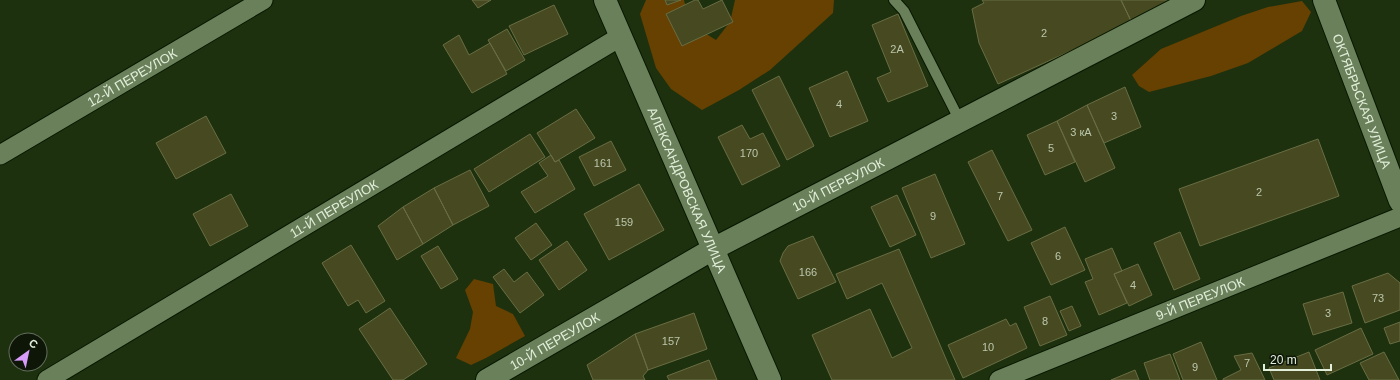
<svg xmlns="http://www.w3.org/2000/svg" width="1400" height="380" font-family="Arial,sans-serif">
<rect width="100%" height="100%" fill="#1e310e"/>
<!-- green -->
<path fill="#664102" d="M646 0H684L690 24 716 40 730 22 735 0H834L833 13 770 70 739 90 702 110 671 89 656 68 640 14Z
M1302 1 1311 12 1302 31 1248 63 1211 76 1149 92 1139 86 1132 75 1161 49 1241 16 1268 7Z
M474 279 493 284 496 306 513 314 525 336 486 358 471 365 456 358 470 329 473 312 465 290Z"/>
<!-- building -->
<path fill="#474a21" stroke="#696d43" d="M472 0H491L478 8Z
M665 0H681L667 5Z
M695 0H698L703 9 722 0 733 22 682 46 666 14Z
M982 0H1121L1132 23 998 84 979 43 972 9 984 3Z
M1121 0H1171L1132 23Z
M554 5 568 34 524 55 509 26Z
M898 14 928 86 888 102 877 78 891 72 872 25Z
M507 29 525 60 506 71 488 40Z
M459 35 469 55 490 43 507 74 472 93 443 45Z
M847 71 868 121 830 137 809 88Z
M779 76 814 146 787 160 752 90Z
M1125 87 1141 127 1104 143 1087 105Z
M1087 105 1115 168 1085 182 1057 121Z
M576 109 595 138 555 162 537 133Z
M206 116 226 153 176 179 156 143Z
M1057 121 1075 162 1045 175 1027 135Z
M742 125 750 139 763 133 780 166 742 185 718 137Z
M530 134 545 157 489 192 474 169Z
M1318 139 1339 196 1200 246 1179 189Z
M611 141 626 170 594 186 579 157Z
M992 150 1032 230 1008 241 968 162Z
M551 155 555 162 559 160 575 189 535 213 521 192 548 176 539 163Z
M470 170 489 206 453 225 434 188Z
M935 174 965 244 931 258 902 188Z
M639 184 664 230 609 260 584 214Z
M434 188 453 225 423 244 403 207Z
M231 194 248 226 210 246 193 214Z
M897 195 916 235 890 247 871 207Z
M403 207 423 244 397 260 378 226Z
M536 223 552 245 531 260 515 238Z
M1065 227 1085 270 1051 285 1031 243Z
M1180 232 1200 279 1174 290 1154 243Z
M813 236 836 282 798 299 780 261 783 253 788 246Z
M567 241 587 270 559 290 539 260Z
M351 245 385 301 366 313 358 300 348 306 322 263Z
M438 246 458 279 441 289 421 256Z
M1112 248 1122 271 1114 274 1127 303 1099 315 1085 282 1093 279 1085 259Z
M899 249 955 380H832L812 335 870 309 892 358 912 348 882 283 847 299 836 274Z
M1138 264 1152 295 1129 306 1114 274Z
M504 269 514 282 527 272 544 295 520 313 493 277Z
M1388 273 1400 283V310L1365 323 1352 286Z
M1343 292 1352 323 1313 335 1303 304Z
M1050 296 1067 335 1040 346 1024 307Z
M1072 306 1081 326 1069 331 1060 311Z
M390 308 427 364 403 380H393L359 329Z
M694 313 707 349 648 370 635 334Z
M1006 319 1010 326 1016 323 1027 348 963 378 948 345Z
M1400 322V341L1390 344 1384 328Z
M1361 328 1373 354 1327 375 1315 350Z
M635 334 648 370 643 376 645 380H593L587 365Z
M1201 342 1217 380H1183L1173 354Z
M1309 352 1320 380H1274L1269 368Z
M1384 352 1399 380H1369L1360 363Z
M1252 353 1265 380H1223V379L1241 370 1234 356Z
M1170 354 1180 380H1150L1144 363Z
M709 360 717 380H669L667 376Z
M1135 370 1139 380H1111Z"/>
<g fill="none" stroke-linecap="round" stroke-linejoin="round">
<defs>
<path id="service" d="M894 0 904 11 960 121"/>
<g id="minor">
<path id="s1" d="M0 155 263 0"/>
<path id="s2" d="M47 380 620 37"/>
<path id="s3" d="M999 380 1400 217"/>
</g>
<g id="tertiary">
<path id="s4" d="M1324 0 1400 201"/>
<path id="s5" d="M487 380 713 249 1194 0"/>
</g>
<g id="secondary">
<path id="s6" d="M605 0 770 380"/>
</g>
</defs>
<!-- service casing -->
<use href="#service" stroke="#071800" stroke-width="12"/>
<!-- minor casing -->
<use href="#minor" stroke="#071800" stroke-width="21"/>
<!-- tertiary casing -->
<use href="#tertiary" stroke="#071800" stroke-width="24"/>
<!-- secondary casing -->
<use href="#secondary" stroke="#071800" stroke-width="24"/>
<!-- service -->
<use href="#service" stroke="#6a805a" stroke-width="10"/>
<!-- minor -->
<use href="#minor" stroke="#6a805a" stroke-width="19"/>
<!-- tertiary -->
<use href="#tertiary" stroke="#6a805a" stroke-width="22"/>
<!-- secondary -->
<use href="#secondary" stroke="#6a805a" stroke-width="22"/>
</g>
<g text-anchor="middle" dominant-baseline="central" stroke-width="3" stroke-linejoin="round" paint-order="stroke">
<!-- number labels -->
<g font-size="11" fill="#bbc6ac">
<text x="1044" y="33">2</text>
<text x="897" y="49">2А</text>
<text x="839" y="104">4</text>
<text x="1114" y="116">3</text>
<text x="1081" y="132">3 кА</text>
<text x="1051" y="148">5</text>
<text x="749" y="153">170</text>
<text x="603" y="163">161</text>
<text x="1259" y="192">2</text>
<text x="1000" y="196">7</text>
<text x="933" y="216">9</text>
<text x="624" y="222">159</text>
<text x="1058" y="256">6</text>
<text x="808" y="272">166</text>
<text x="1133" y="285">4</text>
<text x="1378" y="298">73</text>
<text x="1328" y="313">3</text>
<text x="1045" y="321">8</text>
<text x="671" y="341">157</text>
<text x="988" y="347">10</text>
<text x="1247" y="363">7</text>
<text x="1195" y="367">9</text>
</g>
<!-- street labels -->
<g font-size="13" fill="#e2efda" stroke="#0e1608">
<text stroke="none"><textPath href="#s1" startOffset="153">12-Й ПЕРЕУЛОК</textPath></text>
<text stroke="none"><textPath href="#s4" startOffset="108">ОКТЯБРЬСКАЯ УЛИЦА</textPath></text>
<text stroke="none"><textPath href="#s5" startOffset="402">10-Й ПЕРЕУЛОК</textPath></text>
<text stroke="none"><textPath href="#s6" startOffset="207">АЛЕКСАНДРОВСКАЯ УЛИЦА</textPath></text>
<text stroke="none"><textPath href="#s2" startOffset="334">11-Й ПЕРЕУЛОК</textPath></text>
<text stroke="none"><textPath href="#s3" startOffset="217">9-Й ПЕРЕУЛОК</textPath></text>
<text stroke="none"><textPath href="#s5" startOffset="78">10-Й ПЕРЕУЛОК</textPath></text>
</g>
</g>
<!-- north arrow -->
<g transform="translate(28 352) rotate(33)"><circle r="19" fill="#0e1608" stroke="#636d5c"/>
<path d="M0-3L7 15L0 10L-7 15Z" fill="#d79bf9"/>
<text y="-6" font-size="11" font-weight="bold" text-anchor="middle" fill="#e2efda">С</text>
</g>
<!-- scale -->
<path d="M1264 364v6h67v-6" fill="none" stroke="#e2efda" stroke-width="2"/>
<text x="1270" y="364" font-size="12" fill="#e2efda" stroke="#0e1608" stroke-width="3" paint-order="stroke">20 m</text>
</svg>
